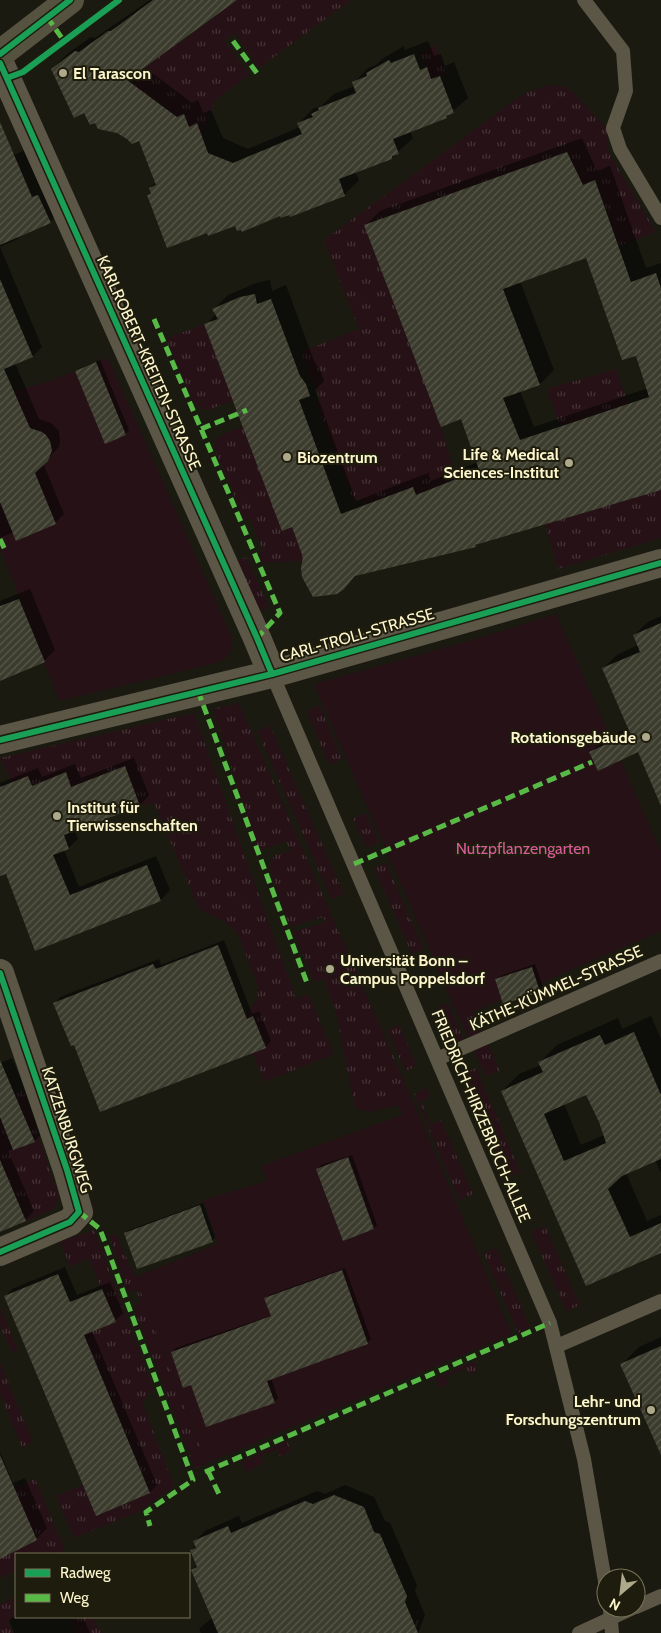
<svg xmlns="http://www.w3.org/2000/svg" width="661" height="1633" font-family="Cabin,sans-serif">
<defs>
<pattern id="grass-tufts" width="24" height="20" patternUnits="userSpaceOnUse" patternTransform="scale(1.25)"><rect width="24" height="20" fill="#261116"/><path d="M3 7l-1-3M5 7V3M7 7l1-3M15 17l-1-3M17 17v-4M19 17l1-3" fill="none" stroke="#463437"/></pattern>
<pattern id="building-hatch" width="6" height="6" patternUnits="userSpaceOnUse" patternTransform="scale(1.25)"><rect width="6" height="6" fill="#3c3c2e"/><path d="M-1 1l2-2M0 6l6-6M5 7l2-2" fill="none" stroke="#59594b"/></pattern>
</defs>
<rect width="100%" height="100%" fill="#1a1a11"/>
<!-- grass -->
<path fill="url(#grass-tufts)" d="M237 0H351L259 68 235 33 224 40 249 75 214 101 203 133 201 134 197 124 189 127 184 114 169 120 164 107 155 100 141 106 136 103 133 81H130L133 71 178 42 180 43Z
M436 46 446 74 431 79 420 52Z
M551 85 562 86 572 91 608 130 607 146 611 157 656 232 619 246 595 180 583 185 567 152 364 225 441 427 459 489H430L416 495 413 487 365 505 362 498 354 502 316 403 321 401 301 352 359 329 324 240 523 94 539 88Z
M204 324 233 400 209 410 202 409 198 406 193 401 166 339Z
M616 369 628 404 560 426 547 389Z
M244 427 283 530 292 527 302 554 308 553 303 561 262 563 258 553 263 551 250 519 245 521 214 448C215 433 232 431 244 427Z
M661 490V538L558 569 545 524Z
M246 557 268 605 261 613 237 561Z
M239 703 408 1090 355 1108 336 1013 324 979 315 982 293 932 326 922 323 917 290 927 269 868 275 855 291 851 286 841 258 851 213 709Z
M320 705 342 759 329 765 307 711Z
M194 713 296 999 308 994 334 1054 264 1082 253 1053V1016L88 1081 86 1075 242 1016 250 1011 258 996 257 984 238 934 227 923 199 909 154 803 140 806 125 767 71 787 66 772 53 777 40 806 29 777 12 783 0 758Z
M270 726 344 894 331 899 257 731Z
M366 813 379 842 367 848 353 819Z
M386 863 424 949 412 954 374 868Z
M448 1003 465 1044 453 1049 436 1008Z
M472 1011 500 1071 485 1076 459 1018Z
M399 1025 417 1066 405 1071 387 1030Z
M476 1068 520 1172 508 1177 463 1074Z
M427 1088 430 1097 421 1101 431 1125 441 1120 473 1194 459 1200 414 1094Z
M23 1090 59 1198 54 1209 26 1221 3 1167 0 1168V1117L13 1150 35 1142 15 1094Z
M545 1226 580 1305 566 1311 531 1231Z
M94 1230 153 1389 142 1402 174 1486 138 1512 74 1538 56 1496 83 1485 96 1516 150 1493 84 1335 116 1322 89 1259 70 1266 60 1242Z
M116 1234 135 1277 207 1463 195 1469 133 1306 141 1302 136 1290 128 1292 115 1255 110 1236Z
M496 1248 530 1327 518 1333 483 1253Z
M0 1308 18 1350 12 1352 0 1326Z
M474 1361 478 1370 469 1374 466 1368 446 1377 448 1384 439 1388 435 1378Z
M0 1363 33 1442 22 1447 0 1394Z
M287 1441 291 1451 280 1457 277 1450 261 1456 264 1463 246 1472 241 1462Z
M35 1479 65 1550 55 1554H16V1571L0 1578V1558L14 1488Z
M16 1597 17 1617 8 1621 13 1633H0V1604Z
M68 1617H93L101 1633H75Z"/>
<!-- garden -->
<path fill="#261116" d="M108 358 231 636C235 649 229 657 217 663L59 701 0 547V394L44 383Z
M556 614 661 852V931L459 1018 314 684 469 641Z
M408 1090 512 1334 207 1463 135 1277 218 1244 203 1200 267 1181 261 1166 402 1115 398 1105 369 1112 355 1108Z"/>
<!-- shadow -->
<path fill="#0007" fill-rule="evenodd" d="M150 0H235L143 66 192 103 198 100 203 113 211 110 223 138 248 149 300 127 299 123 313 109 321 106 334 94 355 86 354 83 368 68 376 65 382 59 404 46 405 50 428 41 434 56 441 54 445 66 454 62 468 98 446 117 410 131 413 138 392 157 355 172 359 180 344 195 290 214 207 231 148 196 152 192 150 188 156 182 140 139 127 138 95 121 85 111 52 69 67 54 91 37 95 38Z
M582 138 597 171 610 166 646 268 661 263V489L479 543 475 546 358 574 343 588 304 557 292 526 206 325 216 314 214 309 228 295 256 283 270 280 272 291 286 285 314 361 320 370 324 381 315 390 356 501 428 473 431 481 478 462 462 418 365 226 380 211ZM586 256 636 354 648 388 534 427 520 391 540 384 554 370 520 281Z
M25 150 41 189 47 187 59 213 50 222 23 234 18 239 0 247V154L9 157Z
M0 247 42 347 33 356 15 363 39 419 51 423 59 431 60 441 59 447 43 463 64 514 55 523 14 532 0 538Z
M100 360 129 430 126 434 105 442 76 372 80 368Z
M30 589 55 650 44 661 0 679V601Z
M661 616V803L639 750 591 752 604 739 629 727 603 668 617 655 638 645 634 635 648 622Z
M134 758 149 795 140 805 74 830 78 839 68 848 64 850 79 887 156 856 170 890 161 900 36 950 7 872 0 864V783L38 768 42 777 75 764 81 778Z
M224 940 252 1014 259 1011 271 1041 265 1047 74 1043 55 1003 60 997 159 959 161 965Z
M535 964 543 987 539 991 496 979 500 976Z
M651 1016 661 1039V1173L655 1160 626 1173 647 1221 661 1215V1251L587 1284 502 1091 519 1074 541 1065 540 1062 557 1045 618 1018 622 1029ZM586 1093 600 1121 604 1135 581 1145 564 1104Z
M12 1058 43 1133 34 1141 8 1151 34 1211 25 1220 0 1231V1063Z
M352 1155 377 1225 374 1228 318 1169 321 1165Z
M203 1203 215 1237 212 1241 126 1233 129 1230Z
M65 1267 77 1295 110 1282 123 1313 115 1321 92 1331 157 1485 150 1492 97 1515 5 1297 12 1289Z
M345 1268 371 1339 367 1343 271 1378 278 1398 274 1402 192 1384 172 1352 176 1348 272 1315 266 1298 269 1295Z
M661 1337V1452L622 1364 639 1347Z
M0 1452 13 1483 25 1478 47 1528 36 1539 0 1556Z
M345 1485 374 1497 385 1521 390 1523 417 1585 415 1591 425 1615 418 1633H414L419 1621 417 1620 411 1633H201L199 1629 213 1617 192 1570 197 1564 192 1550 196 1545 195 1541 205 1531 239 1516 242 1523 317 1491 325 1494Z
M16 1614V1617H83L90 1633H14L9 1621Z"/>
<!-- building -->
<path fill="url(#building-hatch)" fill-rule="evenodd" d="M153 0H237L127 80 177 117 184 114 189 127 197 123 208 153 233 163 302 134 297 123 313 117 311 114 319 110 318 108 356 93 352 82 367 76 366 73 389 60 391 63 414 54 420 70 427 67 431 79 440 76 454 113 446 116 447 118 393 139 399 154 392 156V159L339 179 345 196 290 217 289 215 281 218 280 216 242 232 241 230 237 231 235 226 208 236 207 233 167 248 147 195 151 194 149 188 156 185 139 141 132 144 127 139 117 133 98 129 95 123 90 125 84 113 74 118 51 69 75 51 79 52 108 31H111Z
M0 122 32 197 38 195 51 223 0 245Z
M567 152 583 185 595 180 631 282 656 273 661 288V490L475 545 476 547 355 576 344 589 337 594 313 597 302 577 301 568 303 557 292 527 282 531 204 324 218 319 212 309 240 297 255 294 257 304 271 299 300 376 306 384 310 396 299 400 341 514 413 487 416 495 479 470 461 419 441 427 364 225ZM586 258 622 360 636 356 649 397 520 440 503 398 540 385 503 289Z
M0 279 33 357 4 369 30 428 42 432 46 435 50 441 52 450 48 461 35 473 56 524 16 541 0 502Z
M96 362 126 435 105 444 75 371Z
M19 599 45 662 0 681V606Z
M661 623V806L638 752 598 771 589 752 630 733 602 668 640 652 633 635Z
M125 766 140 806 64 835 69 849 53 855 70 895 147 865 161 901 35 951 6 874 0 876V787L28 776 32 786 66 772 71 787Z
M218 945 247 1019 253 1016 266 1048 100 1112 74 1045 71 1046 53 1003 153 964 156 969Z
M532 967 540 992 503 1004 495 979Z
M634 1032 661 1095V1159L622 1176 608 1189 630 1237 661 1223V1253L586 1286 501 1091 543 1072 538 1062 600 1035 605 1045ZM586 1095 599 1122 606 1143 564 1161 544 1114Z
M0 1060 35 1142 13 1150 0 1117Z
M348 1157 374 1229 343 1241 316 1169Z
M0 1160 26 1221 0 1232Z
M200 1205 213 1242 137 1269 124 1233Z
M342 1270 368 1344 267 1381 275 1403 206 1427 191 1385 183 1388 171 1352 271 1316 264 1298Z
M58 1274 70 1302 102 1289 116 1322 84 1335 150 1493 96 1516 4 1296Z
M661 1346V1455L620 1364Z
M0 1455 37 1540 0 1559Z
M334 1495 364 1507 374 1532 380 1534 397 1573 407 1596 405 1602 418 1633H218L191 1570 197 1567 190 1550 196 1548 193 1541 228 1526 231 1533 305 1501 313 1504Z"/>
<g fill="none" stroke-linecap="round" stroke-linejoin="round">
<!-- lane -->
<path stroke="#5b5646" stroke-width="14" d="M584 0 623 51 626 91 613 128 620 149 661 218
M272 674 550 1323 584 1459 606 1587
M437 1059 661 961
M557 1346 661 1301
M636 1607 661 1596
M610 1609 612 1633
M579 1633 633 1608"/>
<!-- street -->
<path stroke="#5b5646" stroke-width="28" d="M0 63 257 638 272 674
M0 740 272 674 661 563
M0 973 67 1170 79 1212 70 1222 0 1252"/>
<!-- secondary -->
<path stroke="#565240" stroke-width="28" d="M0 54 70 0"/>
<!-- quiet -->
<path stroke="#58b947" stroke-width="5" stroke-dasharray="10 5" stroke-linecap="butt" d="M47 17 64 41
M233 41 259 76
M154 319 280 613 257 638
M201 429 247 410
M0 539 6 552
M198 691 307 983
M354 864 592 762
M79 1212 100 1229 193 1480 146 1512 150 1526
M208 1471 219 1494
M205 1472 550 1323"/>
<defs>
<path id="cycleway" d="M0 54 70 0
M0 63 257 638 272 674
M7 78 23 72 119 0
M0 740 272 674 661 563
M0 973 67 1170 79 1212 70 1222 0 1252"/>
</defs>
<!-- cycleway casing -->
<use href="#cycleway" stroke="#1e1d0d" stroke-width="9"/>
<!-- cycleway -->
<use href="#cycleway" stroke="#1a9f57" stroke-width="6"/>
</g>
<!-- markers -->
<g fill="#aea98b" stroke="#1e1d0d" stroke-width="2">
<circle cx="63" cy="73" r="5"/>
<circle cx="287" cy="457" r="5"/>
<circle cx="569" cy="463" r="5"/>
<circle cx="646" cy="737" r="5"/>
<circle cx="57" cy="816" r="5"/>
<circle cx="330" cy="969" r="5"/>
<circle cx="651" cy="1410" r="5"/>
</g>
<g text-anchor="middle" dominant-baseline="central" stroke-width="4" stroke-linejoin="round" paint-order="stroke">
<!-- poi labels -->
<g font-size="16" font-weight="bold" fill="#fdf6cc" stroke="#1e1d0d" text-anchor="start">
<text x="73" y="73">El Tarascon</text>
<text x="559" y="454" text-anchor="end">Life &amp; Medical<tspan x="559" dy="18">Sciences-Institut</tspan></text>
<text x="297" y="457">Biozentrum</text>
<text x="636" y="737" text-anchor="end">Rotationsgebäude</text>
<text x="67" y="807">Institut für<tspan x="67" dy="18">Tierwissenschaften</tspan></text>
<text x="340" y="960">Universität Bonn –<tspan x="340" dy="18">Campus Poppelsdorf</tspan></text>
<text x="641" y="1401" text-anchor="end">Lehr- und<tspan x="641" dy="18">Forschungszentrum</tspan></text>
</g>
<!-- street labels -->
<g font-size="16" fill="#fdf6cc" stroke="#1e1d0d">
<text transform="translate(149 363) rotate(66)">KARLROBERT-KREITEN-STRASSE</text>
<text transform="translate(357 635) rotate(-16)">CARL-TROLL-STRASSE</text>
<text transform="translate(556 988) rotate(-24)">KÄTHE-KÜMMEL-STRASSE</text>
<text transform="translate(481 1116) rotate(67)">FRIEDRICH-HIRZEBRUCH-ALLEE</text>
<text transform="translate(67 1130) rotate(72)">KATZENBURGWEG</text>
</g>
<!-- park labels -->
<g font-size="16" fill="#da5b9b" stroke="#1e1d0d">
<text x="523" y="848">Nutzpflanzengarten</text>
</g>
</g>
<!-- legend -->
<rect x="15" y="1553" width="175" height="65" fill="#1e1d0d" stroke="#777459"/>
<rect x="25" y="1569" width="25" height="8" fill="#1a9f57" stroke="#777459"/>
<text x="60" y="1578" font-size="15" fill="#fdf6cc">Radweg</text>
<rect x="25" y="1594" width="25" height="8" fill="#58b947" stroke="#777459"/>
<text x="60" y="1603" font-size="15" fill="#fdf6cc">Weg</text>
<!-- north arrow -->
<g transform="translate(621 1593) rotate(208)"><circle r="24" fill="#1e1d0d" stroke="#777459"/>
<path d="M0-4L9 19L0 12L-9 19Z" fill="#aea98b"/>
<text y="-8" font-size="14" font-weight="bold" text-anchor="middle" fill="#fdf6cc">N</text>
</g>
</svg>
